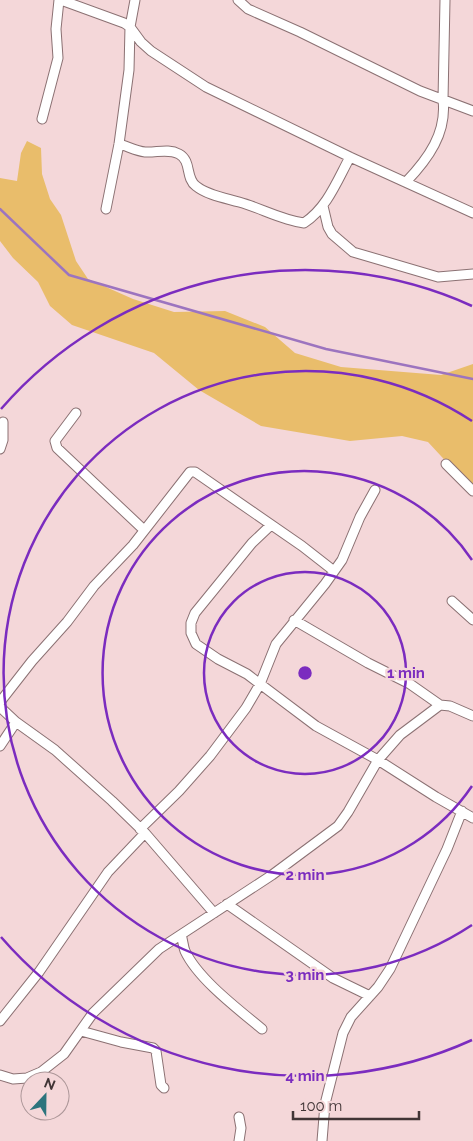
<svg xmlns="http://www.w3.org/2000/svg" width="473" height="1141" font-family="Raleway,sans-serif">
<rect width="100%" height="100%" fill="#f4d7d9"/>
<!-- green -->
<path fill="#e9bd6b" d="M27 141 41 148 42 174 50 199 61 215 76 261 88 279 133 299 174 312 225 311 265 327 295 353 341 367 441 375 473 364V484L465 482 428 442 402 436 350 441 261 426 199 390 154 353 72 325 50 306 38 282 13 258 0 241V178L17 181 21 153Z"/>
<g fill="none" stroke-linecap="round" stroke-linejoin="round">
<!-- stream -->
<path stroke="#9c74bf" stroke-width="2.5" d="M0 209 69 275 326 349 473 379"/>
<defs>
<path id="street" d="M61 0 124 23 130 27 141 42 151 51 206 87 350 157 473 213
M238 0 248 9 300 32 420 91 473 111
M42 119 58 58 56 29 59 0
M119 144C127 146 136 151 145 152 156 153 168 148 179 154 192 161 185 178 196 186 207 195 225 198 239 202 261 208 281 220 304 223 327 208 337 181 350 157
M406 182C428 159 447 133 443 100L445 0
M323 206 328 227 332 234 353 252 438 277 473 274
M106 209 119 144 129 70 130 27 135 0
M76 413 55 441 57 448 144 530
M0 449 3 440V422
M446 464 473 491
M271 525 252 543 195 613 191 623V633L196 644 218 659 247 674 316 726 378 760 436 797 473 818
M452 601 473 620
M294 620 368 663 410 684 440 705 450 706 473 716
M0 702 32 661 67 622 94 586 133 545 190 472H195L302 546 334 571
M0 707 16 722 55 750 112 801 145 833 214 913
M0 746 16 722
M140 829 179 791 210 756 246 708 260 684 276 644 325 584 342 560 360 517 375 490
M227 904 333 978 370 996
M181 935C183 940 183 946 185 951 198 979 238 1009 262 1029
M0 1021 39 972 108 872 145 833
M81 1031 121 1042 153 1048 156 1051 161 1085 164 1088
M0 1075 13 1079 27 1078 41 1072 64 1054 93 1013 159 949 272 875 338 826 348 812 378 760 400 735 440 705
M239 1141 241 1128 239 1117
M322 1141 325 1104 343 1033 351 1017 378 987 390 969 447 849 462 811"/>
</defs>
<!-- street casing -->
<use href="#street" stroke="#8b7173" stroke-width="11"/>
<!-- street -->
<use href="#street" stroke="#fff" stroke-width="9"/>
</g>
<!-- distance rings -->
<g fill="none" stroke="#7b2cbf" stroke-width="2.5">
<circle cx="305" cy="673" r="101"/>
<path d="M472 786A202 202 0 1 1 472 560"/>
<path d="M472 925A302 302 0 1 1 472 421"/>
<path d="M472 1040A403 403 0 0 1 1 937M1 409A403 403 0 0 1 472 306"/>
</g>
<circle cx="305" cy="673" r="8" fill="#7b2cbf" stroke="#f4d7d9" stroke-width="2.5"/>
<g font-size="15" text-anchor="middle" font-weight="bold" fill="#7b2cbf" stroke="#f4d7d9" stroke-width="5" stroke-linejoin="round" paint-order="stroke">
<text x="406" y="678">1 min</text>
<text x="305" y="880">2 min</text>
<text x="305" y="980">3 min</text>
<text x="305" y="1081">4 min</text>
</g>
<!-- north arrow -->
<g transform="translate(45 1096) rotate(22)"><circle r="24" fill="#f4d7d9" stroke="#ac9698"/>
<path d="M0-4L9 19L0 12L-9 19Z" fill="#2c747d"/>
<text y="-8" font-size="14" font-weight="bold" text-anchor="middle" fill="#413536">N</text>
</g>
<!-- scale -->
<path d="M293 1111v8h126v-8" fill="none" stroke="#413536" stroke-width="2.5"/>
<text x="300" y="1111" font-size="15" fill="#413536" stroke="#f4d7d9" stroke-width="4" paint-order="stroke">100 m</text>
</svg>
